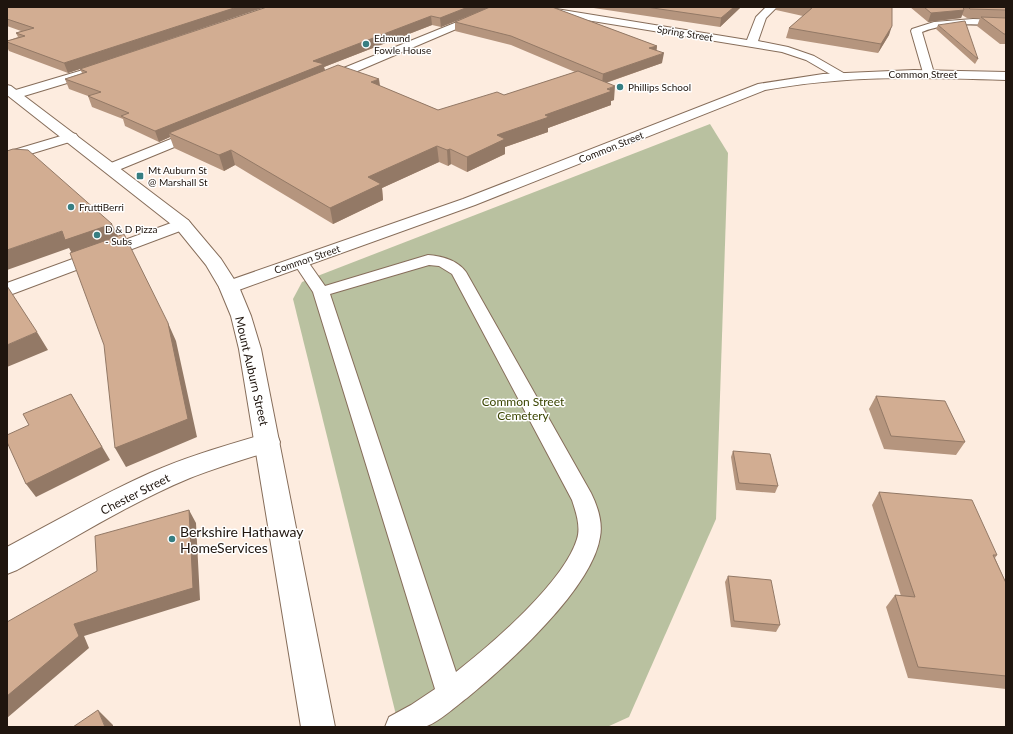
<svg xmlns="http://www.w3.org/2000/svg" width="1013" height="734" font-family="Lato,sans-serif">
<rect width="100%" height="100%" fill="#fdecdf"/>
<!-- green -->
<path fill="#b9c1a0" d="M710 124 728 153 716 519 629 717 607 727H399L293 299 302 282Z"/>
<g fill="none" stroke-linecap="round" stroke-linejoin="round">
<defs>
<path id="lane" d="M428 255C442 256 457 260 466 272L591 493C597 505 603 522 600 537 592 589 507 665 467 698 456 706 439 722 427 726 418 730 396 727 385 727L389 717 411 705 435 689 313 292 293 262 296 259H306L325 286ZM429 265 439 266 452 274 572 500C576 512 581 527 577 539 564 582 492 644 456 672L330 294Z"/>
<path id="street" d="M494 7H508L327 84 323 85 317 81 319 78Z
M520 7H544L747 40 756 17 766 7H777L766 18 758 41 788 47 814 56 847 75 845 78H837L806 60 782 52 525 10Z
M973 19 1006 20V26C979 24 947 22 922 32L934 73 932 76H924L911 31 912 29 934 22Z
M93 67 99 71 97 74 14 99 8 95 9 92Z
M201 127 206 128 208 131 206 134 116 171H106L103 168 106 165Z
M71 133 76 134 78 137 76 140 7 161V152Z
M182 219 188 220 191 224 188 228 7 296V283Z
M268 433 277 435 280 442 277 449C248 458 218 467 190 478 130 503 74 538 17 570L7 574V547C54 522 101 495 150 473 188 456 228 445 268 433Z"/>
<path id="secondary" d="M914 70 1006 72V80C925 77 845 75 765 90L475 205 236 291 229 293 222 291 219 287 222 283 463 199 758 84 823 74Z"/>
<path id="primary" d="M7 85 11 86 188 220 221 259 239 287 251 316 261 349 335 727H301L239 349 231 316 219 287 206 265 176 228 7 95Z"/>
</defs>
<!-- lane casing -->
<use href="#lane" stroke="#866d5a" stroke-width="2"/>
<!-- street casing -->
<use href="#street" stroke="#866d5a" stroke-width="2"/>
<!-- secondary casing -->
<use href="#secondary" stroke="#866d5a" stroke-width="2"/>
<!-- primary casing -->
<use href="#primary" stroke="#866d5a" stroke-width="2"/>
<!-- lane -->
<use href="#lane" fill="#fff" fill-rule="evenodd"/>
<!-- street -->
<use href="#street" fill="#fff" fill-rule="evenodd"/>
<!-- secondary -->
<use href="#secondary" fill="#fff" fill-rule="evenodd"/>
<!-- primary -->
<use href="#primary" fill="#fff" fill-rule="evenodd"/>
</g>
<!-- wall -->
<path fill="#b5957e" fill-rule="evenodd" d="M7 7H265L68 73 9 51 7 47V41L18 37 16 33 21 31 7 26Z
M267 7H552L657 46 656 51 662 63 606 83 614 100 611 101V105L548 128V132L505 147V154L467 172 451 164 448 166 439 162 382 188 383 200 333 224 235 165 224 171 174 148 170 137 159 142 125 126 123 119 92 107 88 96 69 89 65 79 82 73 80 69ZM469 16 455 22V31L511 45 575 72 504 95 438 110 380 86 325 71 324 67 432 25 441 27Z
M587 7H741L720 27Z
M776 7H892L889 35 878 53 786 38 789 28 803 16 776 10Z
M910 7H1006V44H1000L977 26 980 18H967L962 15 961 18 928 22Z
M938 25 978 59 975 64 936 29Z
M876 396 965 442 956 455 884 449 869 409Z
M733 451 778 486 775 493 736 490 731 457Z
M879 492 997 555 995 558 1006 583V689L908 678 886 607 895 595 901 596 872 505Z
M728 576 780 625 776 632 731 627 725 582Z"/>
<!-- shaded-wall -->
<path fill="#937966" d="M237 7H265L68 73 64 63Z
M468 7H490L441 27 440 18Z
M734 7H741L720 27 721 18Z
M964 10 961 18 928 22 931 13Z
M431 16 432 25 324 67 326 74 169 133 170 137 159 142 155 131 313 61Z
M892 26 889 35 878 53 881 44Z
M657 46 656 55 649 48Z
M664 53 662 63 602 84 603 74Z
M379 79 381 92 371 82Z
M615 86 614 100 611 101V105L548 128V132L505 147V154L467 172V157L497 135 545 115Z
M437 146 439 162 382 188 383 200 333 224 330 208 368 177Z
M450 149 451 164 448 166 447 150Z
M231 150 235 165 224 171 219 155Z
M112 224 120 240 74 257 69 248 7 270V250L62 231Z
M168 323 176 341 197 437 126 467 115 448Z
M37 332 48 350 7 367V345Z
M71 394 110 460 36 497 26 484Z
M189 510 196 523 200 600 84 636 89 648 7 718V696L74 624Z
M98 710 113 725V727H105Z"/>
<!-- building -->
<path fill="#d2ad92" stroke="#937966" d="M7 7H237L64 63 7 42V41L25 36 16 33 34 28 7 19Z
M267 7H468L440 18 431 16 313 61 324 64 155 131 121 116 129 113 88 96 101 92 65 79 87 72 80 69Z
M490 7H552L657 46 649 48 664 53 603 74 511 36 455 22Z
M646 7H734L721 18Z
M807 7H892V26L881 44 789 28 812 8Z
M924 7H963L964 10 931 13Z
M968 7H1006V10L970 9Z
M981 17 1006 18V34H1004Z
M965 21 978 59 938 25Z
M338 65 379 79 371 82 438 110 497 92 504 95 578 71 615 86 607 89 612 91 545 115 549 117 497 135 505 139 467 157 450 149 447 150 437 146 368 177 381 184 330 208 231 150 219 155 169 133Z
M13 149 28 150 112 224 65 240 62 231 7 250V151Z
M124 234 168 323 188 419 115 448 104 345 70 253Z
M7 286 37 332 7 345Z
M71 394 102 447 26 484 7 442V435L29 425 23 414Z
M876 396 945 401 965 442 891 436Z
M733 451 770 454 778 486 739 483Z
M879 492 972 500 997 555H993L1006 583V676L918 667 895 595 915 597Z
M189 510 193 588 74 624 79 636 7 696V622L97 571 95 536Z
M728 576 771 580 780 625 734 621Z
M98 710 105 727H73Z"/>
<!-- markers -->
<g fill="#367e82" stroke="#fff" stroke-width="1.5">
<circle cx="366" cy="44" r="4"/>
<circle cx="620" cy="87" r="4"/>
<rect x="136" y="172" width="8" height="8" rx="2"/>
<circle cx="71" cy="207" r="4"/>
<circle cx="97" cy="235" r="4"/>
<circle cx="172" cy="539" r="4"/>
</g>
<g text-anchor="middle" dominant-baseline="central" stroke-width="3" stroke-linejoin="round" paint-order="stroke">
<!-- far-street labels -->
<g font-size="10" fill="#1f150e" stroke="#fff">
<text transform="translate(685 33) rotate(9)">Spring Street</text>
<text x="923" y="74">Common Street</text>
<text transform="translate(611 147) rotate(-22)">Common Street</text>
<text transform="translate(307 259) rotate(-19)">Common Street</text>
</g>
<!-- far-poi labels -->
<g font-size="10" fill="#1f150e" stroke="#fff" text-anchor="start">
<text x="374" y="38">Edmund<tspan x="374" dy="12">Fowle House</tspan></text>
<text x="628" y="87">Phillips School</text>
<text x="148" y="170">Mt Auburn St<tspan x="148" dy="12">@ Marshall St</tspan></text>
<text x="79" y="207">FruttiBerri</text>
<text x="105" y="229">D &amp; D Pizza<tspan x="105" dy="12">- Subs</tspan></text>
</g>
<!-- street labels -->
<g font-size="12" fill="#1f150e" stroke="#fff">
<text transform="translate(252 371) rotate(77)">Mount Auburn Street</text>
<text transform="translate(135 494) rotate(-27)">Chester Street</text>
</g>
<!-- park labels -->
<g font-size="12" fill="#3a4400" stroke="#fff">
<text x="523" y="401">Common Street<tspan x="523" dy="14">Cemetery</tspan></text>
</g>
<!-- near-poi labels -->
<g font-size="14" fill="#1f150e" stroke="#fff" text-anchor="start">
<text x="180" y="531">Berkshire Hathaway<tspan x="180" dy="16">HomeServices</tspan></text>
</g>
</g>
<!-- border -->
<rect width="1013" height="734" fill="none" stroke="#1f150e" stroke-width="16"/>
</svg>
